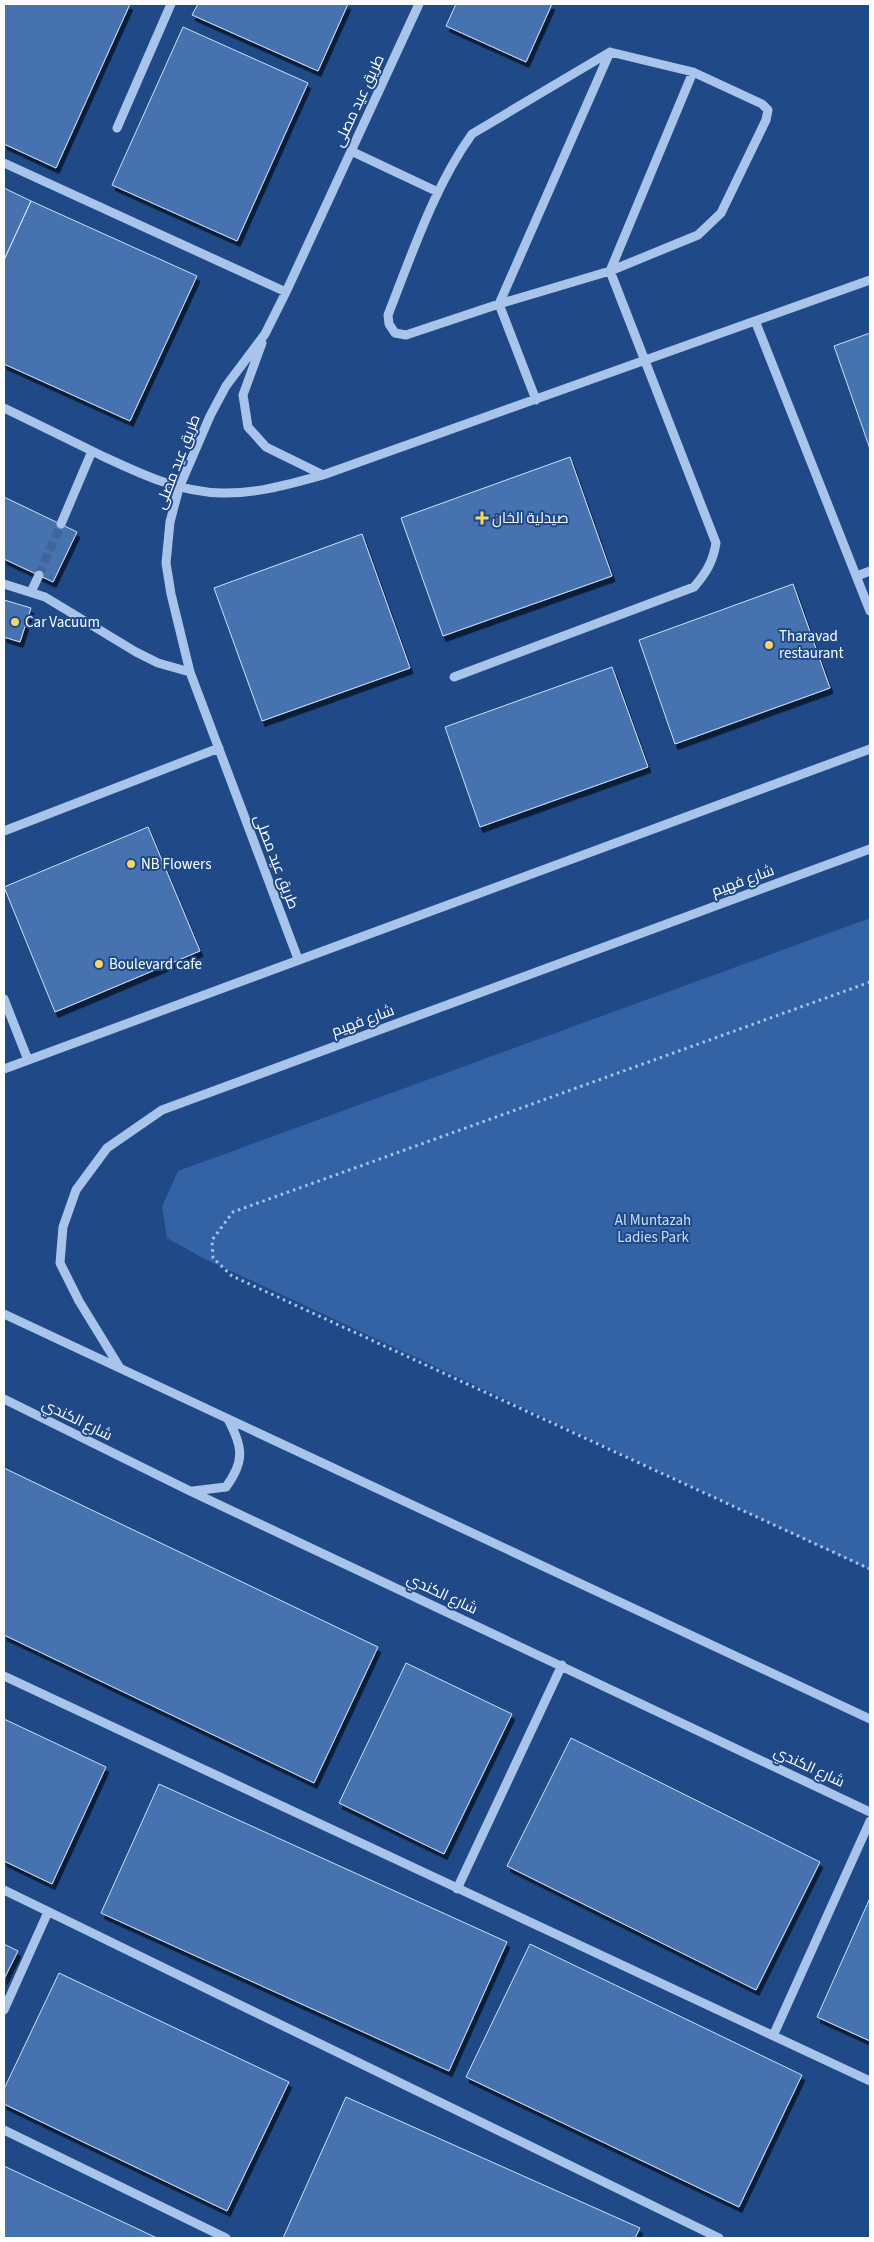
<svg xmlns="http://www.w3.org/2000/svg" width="874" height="2242" font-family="'Source Sans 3',Cairo,sans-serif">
<defs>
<filter id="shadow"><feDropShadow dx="3" dy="5.5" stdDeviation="0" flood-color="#0009"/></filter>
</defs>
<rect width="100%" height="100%" fill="#1f4987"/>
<!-- green -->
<path fill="#3362a5" d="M870 918V1570L203 1258 167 1238 162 1207 178 1171Z"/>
<!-- building -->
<path fill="#4772b0" stroke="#cddff8" filter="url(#shadow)" d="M4 4H130L56 168 4 144Z
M198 4H348L318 71 192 15Z
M456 4H552L526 62 446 26Z
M183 27 308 83 237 241 112 185Z
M4 188 31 201 4 260Z
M31 201 197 276 130 421 4 364V260Z
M870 333V449L834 346Z
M570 457 612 576 443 636 401 518Z
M4 497 77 532 53 582 4 559Z
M362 534 410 668 262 721 214 588Z
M793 584 830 688 675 744 639 640Z
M4 600 31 608 20 642 4 637Z
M612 667 648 767 480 827 445 727Z
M148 827 200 951 55 1012 4 887Z
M4 1468 378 1647 314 1783 4 1635Z
M406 1663 512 1714 444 1854 339 1803Z
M4 1719 106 1767 52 1884 4 1861Z
M571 1738 820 1862 756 1990 507 1866Z
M159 1784 507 1942 449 2071 101 1913Z
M870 1898V2041L817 2017Z
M4 1944 18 1951 4 1979Z
M530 1944 802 2075 739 2207 466 2077Z
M59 1973 289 2082 227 2211 4 2104V2089Z
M346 2097 640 2228 635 2238H283Z
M4 2166 157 2238H4Z"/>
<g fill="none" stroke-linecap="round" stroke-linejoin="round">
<!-- minor-tunnel -->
<path stroke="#416499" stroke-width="9" stroke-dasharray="9 4.5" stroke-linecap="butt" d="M39 575 61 524"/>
<!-- path -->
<path stroke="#a9c4ea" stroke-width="3" stroke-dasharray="2.5 4" stroke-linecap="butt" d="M870 982 233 1212 212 1240 213 1258 232 1276 870 1569"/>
<!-- minor -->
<path stroke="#a9c4ea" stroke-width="9" d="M610 52 693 72 762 104 768 110 766 120 721 213 698 235 610 271 499 304 406 335 395 333 389 324 388 315C412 254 434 187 472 134Z
M117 128 171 4
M351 151 438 192
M4 163 286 292
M756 323 870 611
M262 343 243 395 248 427 266 447 323 475
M536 400 499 304 610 52
M4 408C35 423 66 438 96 453 137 472 176 492 222 493 256 494 290 484 323 475L870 280
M61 524 92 451
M857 576 870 571
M4 584 45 597 136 652 158 663 190 672
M31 592 39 575
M454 677 694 587C706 573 713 562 716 543L610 271 693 72
M4 831 219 748
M298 959 190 672 171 594 166 563 170 522 179 488 210 416 226 386 265 334 286 292 419 4
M4 999 28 1060
M4 1069 870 749
M4 1314 870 1719
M120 1368 79 1301 60 1263 63 1227 76 1190 107 1148 162 1110 870 849
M4 1399 190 1491 870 1812
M193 1491 226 1487C245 1461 243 1447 228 1419
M4 1676 870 2081
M457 1889 562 1665
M4 1890 719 2238
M4 2010 48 1912
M773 2036 870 1821
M4 2130 226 2238"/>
</g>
<!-- markers -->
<g fill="#f9d469" stroke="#1f4987" stroke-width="2">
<path d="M479.5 510.5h5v5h5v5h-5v5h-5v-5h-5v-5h5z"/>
<circle cx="15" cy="622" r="5"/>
<circle cx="769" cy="645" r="5"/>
<circle cx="131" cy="864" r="5"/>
<circle cx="99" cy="964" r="5"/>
</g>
<g text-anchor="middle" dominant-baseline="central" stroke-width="4" stroke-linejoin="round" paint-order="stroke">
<!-- street labels -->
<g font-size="15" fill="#fff" stroke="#1f4987">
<text transform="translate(359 101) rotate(-65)">طريق عيد مصلى</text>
<text transform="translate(178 462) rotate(-69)">طريق عيد مصلى</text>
<text transform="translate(276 862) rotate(69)">طريق عيد مصلى</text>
<text transform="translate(743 881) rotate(-20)">شارع فهيم</text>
<text transform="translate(363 1021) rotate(-20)">شارع فهيم</text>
<text transform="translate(77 1420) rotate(26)">شارع الكندي</text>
<text transform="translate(442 1594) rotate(25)">شارع الكندي</text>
<text transform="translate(809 1767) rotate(25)">شارع الكندي</text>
</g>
<!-- poi labels -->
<g font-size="15" fill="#fff" stroke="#1f4987" text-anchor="start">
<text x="492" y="518">صيدلية الخان</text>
<text x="25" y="622">Car Vacuum</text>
<text x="779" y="636">Tharavad<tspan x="779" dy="17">restaurant</tspan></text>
<text x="141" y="864">NB Flowers</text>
<text x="109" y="964">Boulevard cafe</text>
</g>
<!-- park labels -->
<g font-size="15" fill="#cddff8" stroke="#1f4987">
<text x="653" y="1220">Al Muntazah<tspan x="653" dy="17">Ladies Park</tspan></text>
</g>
</g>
<!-- border -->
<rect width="874" height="2242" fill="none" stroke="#ffffff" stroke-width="10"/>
</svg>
